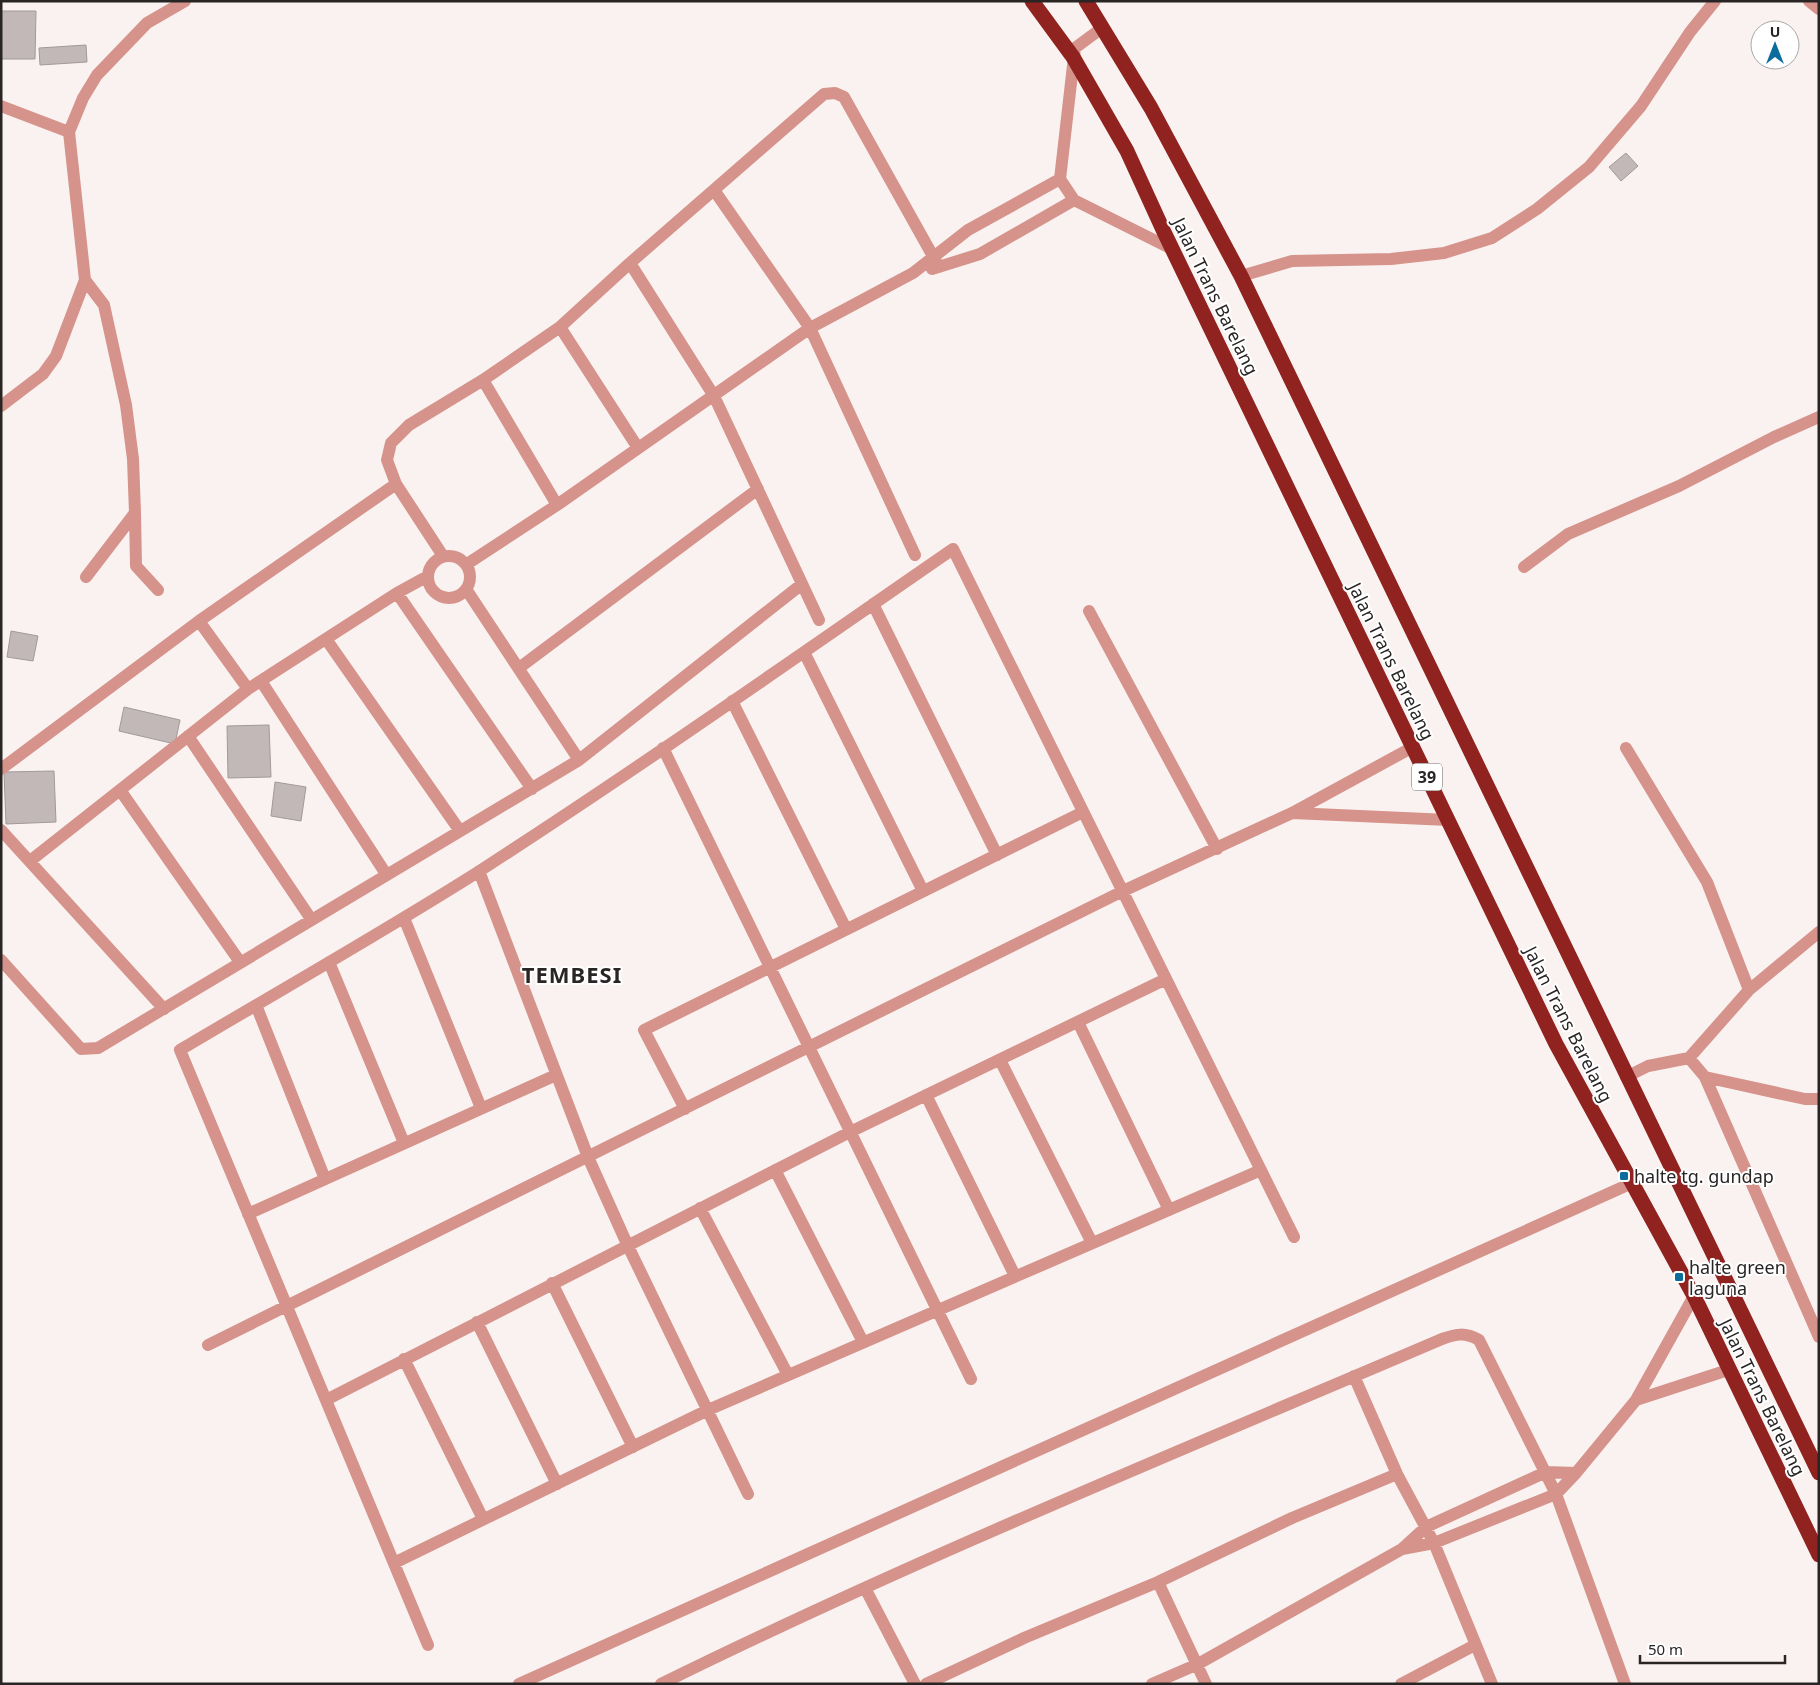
<svg xmlns="http://www.w3.org/2000/svg" width="1820" height="1685" font-family="'Noto Sans',sans-serif">
<rect width="100%" height="100%" fill="#faf2f0"/>
<!-- building -->
<path fill="#c1b8b7" stroke="#a29a99" d="M1 11H36L35 59H1Z
M86 45 87 62 40 65 39 48Z
M1626 153 1638 166 1621 181 1609 167Z
M11 631 38 636 33 661 7 657Z
M124 707 180 720 175 744 119 731Z
M269 725 271 777 228 778 227 726Z
M54 771 56 822 6 824 4 772Z
M275 782 306 787 301 821 271 816Z"/>
<g fill="none" stroke-linecap="round" stroke-linejoin="round">
<!-- minor -->
<path stroke="#d5938b" stroke-width="12" d="M1809 1 1819 9
M1 106 69 132
M1060 179 1074 200
M714 190 810 328 915 555
M630 263 714 396 819 620
M932 269 980 254 1074 200 1172 249
M1241 276 1292 261 1391 259 1444 253 1492 238 1537 209 1589 167 1641 106 1690 32 1715 1
M560 327 638 448
M483 380 557 505
M1 406 43 374 56 356 85 280
M396 484 443 556
M135 513 136 566 158 590
M428 577a21 21 0 1 1 42 0a21 21 0 1 1-42 0Z
M467 564 557 505 810 328 913 273 968 230 1060 179 1075 48 1102 28
M1524 567 1568 534 1679 486 1774 437 1819 417
M86 577 135 513 133 459 126 405 104 305 85 280 69 132 83 98 97 75 147 23 185 1
M466 589 579 760
M397 593 532 789
M873 604 997 855
M1089 611 1217 849
M199 621 248 689
M326 639 460 831
M804 652 923 891
M519 668 758 489
M261 681 386 874
M732 701 846 929
M188 736 311 919
M663 748 971 1379
M1626 748 1707 882 1749 990
M1 769 199 621 396 484 387 460 391 443 409 425 483 380 560 327 630 263 824 94 835 93 844 97 939 267
M120 790 240 962
M1293 813 1448 820
M1 830 164 1009
M30 861 248 689 397 593 428 576
M479 871 588 1157 627 1244 748 1494
M404 918 481 1108
M1 960 81 1049 98 1048 579 760 802 584
M329 962 404 1143
M256 1005 325 1179
M1078 1022 1169 1210
M1689 1058 1705 1077 1819 1337
M1000 1060 1092 1243
M1626 1077 1648 1066 1689 1058 1749 990 1819 932
M1705 1077 1805 1099H1819
M926 1095 1015 1276
M685 1109 644 1030 1083 812
M775 1170 863 1342
M700 1208 788 1375
M248 1214 556 1075
M552 1283 633 1447
M477 1322 557 1484
M208 1345 1123 891 1292 813 1413 747
M404 1359 483 1519
M1354 1376 1397 1474 1434 1543 1492 1684
M326 1400 850 1132 1166 979
M1636 1400 1728 1370
M1576 1473 1636 1400 1694 1296
M394 1563 708 1410 1261 1170
M1158 1582 1206 1684
M865 1588 915 1684
M428 1645 180 1050C279 991 380 934 478 872 639 768 795 658 953 549L1294 1237
M519 1684 1632 1183
M661 1684C917 1558 1180 1451 1442 1339 1456 1334 1465 1332 1479 1340L1556 1494 1625 1684
M926 1684 1024 1638 1158 1582 1292 1518 1397 1474
M1152 1684 1198 1664 1402 1549 1426 1527 1546 1472 1576 1473 1556 1494 1434 1543 1402 1549
M1401 1684 1475 1645"/>
<!-- highway -->
<path stroke="#902320" stroke-width="15" d="M1032 1 1073 57 1127 151 1164 232 1556 1044 1694 1296 1819 1555
M1086 1 1151 108 1241 276 1819 1473"/>
</g>
<!-- markers -->
<g fill="#0a6d9b" stroke="#fff" stroke-width="2">
<rect x="1619" y="1171" width="10" height="10" rx="2.5"/>
<rect x="1674" y="1272" width="10" height="10" rx="2.5"/>
</g>
<g text-anchor="middle" dominant-baseline="central" stroke-width="4" stroke-linejoin="round" paint-order="stroke">
<!-- shield labels -->
<rect fill="#fff" stroke="#686666" stroke-width="1" x="1412" y="763.5" width="30" height="27" rx="4"/>
<g font-size="16" font-weight="bold" fill="#282524">
<text x="1427" y="777">39</text>
</g>
<!-- street labels -->
<g font-size="18" fill="#282524" stroke="#fff">
<text transform="translate(1216 296) rotate(64)">Jalan Trans Barelang</text>
<text transform="translate(1392 661) rotate(64)">Jalan Trans Barelang</text>
<text transform="translate(1569 1024) rotate(63)">Jalan Trans Barelang</text>
<text transform="translate(1763 1397) rotate(64)">Jalan Trans Barelang</text>
</g>
<!-- poi labels -->
<g font-size="18" fill="#282524" stroke="#fff" text-anchor="start">
<text x="1634" y="1176">halte tg. gundap</text>
<text x="1689" y="1267">halte green<tspan x="1689" dy="21">laguna</tspan></text>
</g>
<!-- district labels -->
<g font-size="22" font-weight="bold" letter-spacing="1" fill="#282524" stroke="#fff">
<text x="572" y="974">TEMBESI</text>
</g>
</g>
<!-- border -->
<rect width="1820" height="1685" fill="none" stroke="#282524" stroke-width="5"/>
<!-- north arrow -->
<g transform="translate(1775 45)"><circle r="24" fill="#ffffff" stroke="#a9a8a7"/>
<path d="M0-4L9 19L0 12L-9 19Z" fill="#0a6d9b"/>
<text y="-8" font-size="14" font-weight="bold" text-anchor="middle" fill="#282524">U</text>
</g>
<!-- scale -->
<path d="M1640 1655v8h145v-8" fill="none" stroke="#282524" stroke-width="2.5"/>
<text x="1648" y="1655" font-size="15" fill="#282524" stroke="#ffffff" stroke-width="4" paint-order="stroke">50 m</text>
</svg>
